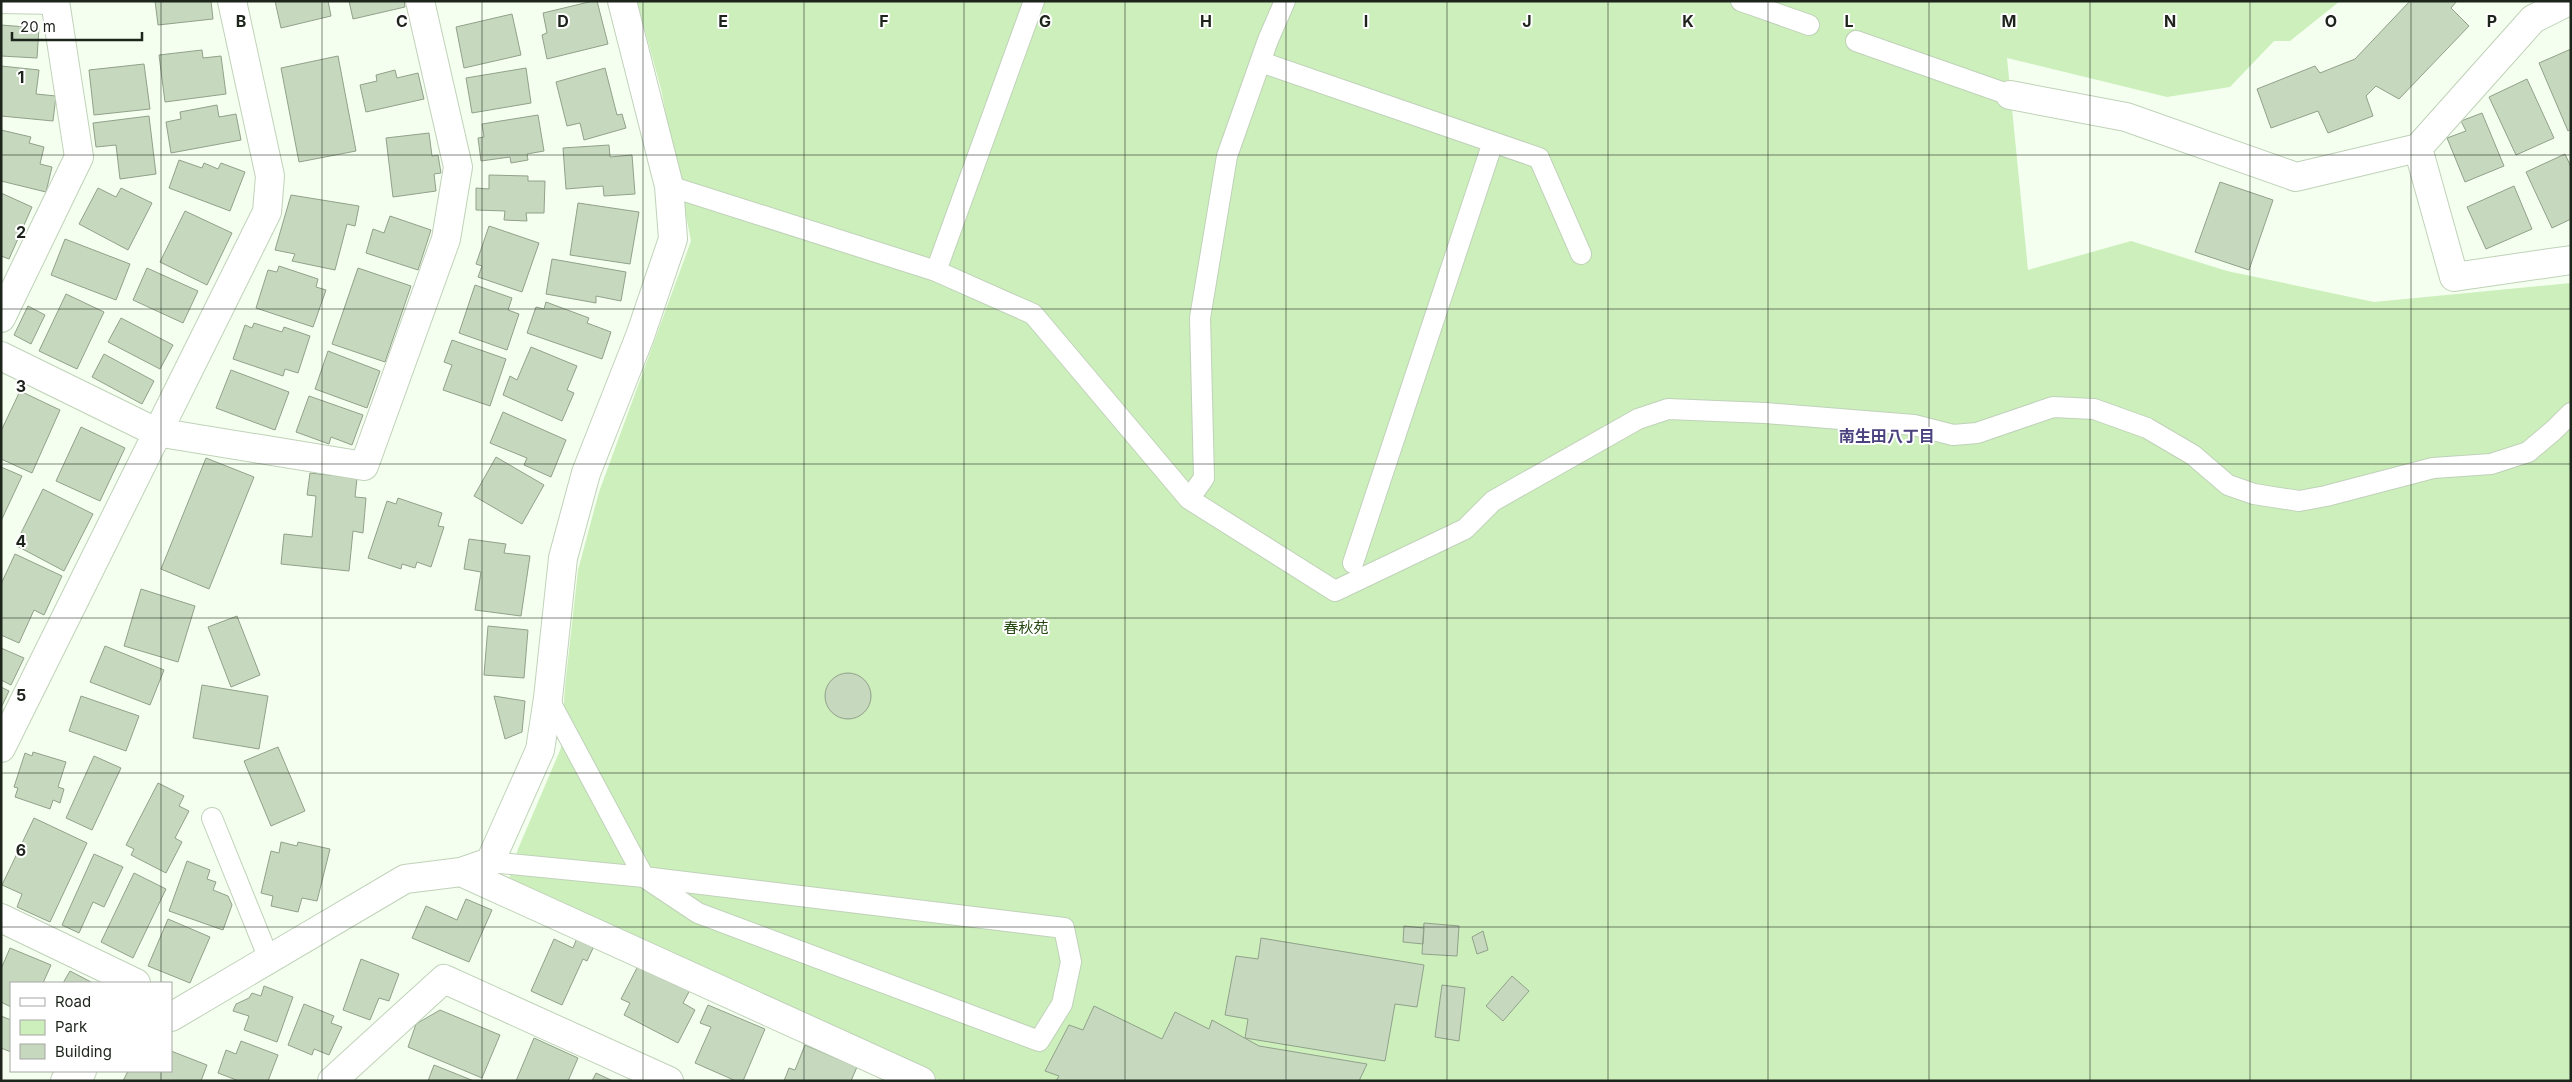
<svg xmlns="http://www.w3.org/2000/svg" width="2572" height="1082" font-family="Inter,'Noto Sans JP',sans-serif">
<rect width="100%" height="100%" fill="#f4ffef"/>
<!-- green -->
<path fill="#ccefbc" d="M637 1H2340L2290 41H2274L2230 87 2167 97 2007 58 2028 270 2131 241 2227 271 2374 302 2571 283V1081H941L507 885 518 849 561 748 565 686 578 570 599 492 691 241 661 89Z"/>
<!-- building -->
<path fill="#c6d8be" stroke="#91a18a" d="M155 1H211L213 19 158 25Z
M275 1H328L331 16 281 28Z
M349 1H404L405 7 353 19Z
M593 1H597L608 44 547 59 542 35 547 33 543 13Z
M2410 1H2457L2451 8 2469 26 2399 99 2376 86 2366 96 2373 116 2328 133 2318 111 2271 128 2257 89 2315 66 2320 73 2355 59Z
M512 14 521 55 464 68 456 27Z
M1 25 39 28 37 58 1 56Z
M2571 49V129L2568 131 2539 63Z
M202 50 203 58 221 56 226 94 165 102 159 55Z
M338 56 356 151 299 162 281 68Z
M144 64 150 109 94 115 89 70Z
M1 66 39 70 36 94 56 96 53 121 1 116Z
M526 68 531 103 472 113 466 78Z
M605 68 617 115 622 114 626 128 584 140 580 123 567 126 556 82Z
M395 70 397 78 418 73 424 99 366 112 360 85 377 81 376 75Z
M2527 79 2554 138 2516 155 2489 97Z
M217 105 219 117 236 114 241 140 171 153 166 122 181 119 180 112Z
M2482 113 2504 166 2465 182 2447 138 2466 131 2461 121Z
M538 115 544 151 527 154 528 160 511 163 510 157 481 161 478 138 484 137 482 124Z
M149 116 156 174 120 179 116 145 96 147 93 123Z
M1 130 31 137 29 143 44 147 40 164 52 167 46 192 1 181Z
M429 133 432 156 438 155 441 173 434 174 436 191 393 197 386 138Z
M609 145 610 157 632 155 635 194 604 196 603 186 566 189 563 148Z
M2565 154 2571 167V219L2552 228 2526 172Z
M179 160 202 168 204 163 218 169 221 163 245 172 230 211 169 188Z
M489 175 528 176V181H545L544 213H526L527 221 504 220 505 211 476 210V188L489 189Z
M2220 182 2273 200 2249 270 2195 252Z
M2514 186 2532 229 2486 249 2467 207Z
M98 188 116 197 121 188 152 203 128 250 79 224Z
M1 193 32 207 9 259 1 256Z
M291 195 359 206 355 226 347 224 335 270 292 261 295 254 275 250Z
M578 203 639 212 630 264 570 255Z
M185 211 232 233 207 285 160 262Z
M390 216 431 230 418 270 366 253 373 229 384 233Z
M489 226 539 243 522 292 478 277 482 266 476 264Z
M65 239 130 264 116 300 51 275Z
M552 259 626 272 621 301 596 296V303L546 294Z
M279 266 318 279 316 287 326 290 313 327 256 308 268 270 277 272Z
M147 268 198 291 183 323 133 300Z
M358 268 411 286 385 362 332 344Z
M475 285 512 298 508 310 519 314 507 350 459 333Z
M66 294 104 312 77 369 39 351Z
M546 302 589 318 587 323 611 332 602 359 527 333 536 307 544 309Z
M28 306 45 315 31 344 14 335Z
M121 318 173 345 160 369 108 342Z
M254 323 282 332 284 327 310 336 298 373 285 369 283 376 233 359 245 325 252 328Z
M452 340 506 359 490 406 443 390 452 365 444 362Z
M531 347 577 366 567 390 574 393 562 421 503 395 510 376 517 380Z
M328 351 380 371 367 408 315 389Z
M104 354 154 381 142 404 92 377Z
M231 370 289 392 275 430 216 408Z
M20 391 60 410 32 473 1 459V431Z
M309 396 363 415 352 445 331 437 329 444 296 432Z
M503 412 566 440 551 477 524 465 527 458 490 443Z
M81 427 125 448 100 501 56 481Z
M496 457 544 485 522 524 474 496Z
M206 458 254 477 209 589 161 569Z
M1 467 22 476 1 521Z
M310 473 357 478 355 497 366 498 363 533 353 531 349 571 281 564 284 534 312 537 316 496 307 495Z
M43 489 93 514 64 571 15 545Z
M398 498 442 513 438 526 444 527 431 567 417 562 415 568 402 564 401 569 368 558 387 501 396 504Z
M469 539 506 544 504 553 530 556 521 616 475 610 481 572 464 569Z
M15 554 62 576 44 615 34 610 19 643 1 635V584Z
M141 589 195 606 178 662 124 646Z
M237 616 260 675 231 687 208 627Z
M488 626 528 630 524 678 484 675Z
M105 646 164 670 150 705 90 682Z
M1 648 24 658 11 685 1 680Z
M825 696a23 23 0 1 1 46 0a23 23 0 1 1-46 0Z
M202 685 268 696 259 749 193 738Z
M1 687 9 691 1 708Z
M81 696 139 716 126 751 69 731Z
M494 696 525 701 522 732 505 739Z
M278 747 305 811 271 826 244 761Z
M33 752 66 762 58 787 64 789 60 803 53 800 50 809 15 797 18 788 14 787 25 753 32 756Z
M94 756 121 768 92 830 66 818Z
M158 783 184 796 179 806 189 811 175 838 182 842 166 873 131 855 134 849 126 845Z
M34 818 87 843 50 922 17 907 22 894 2 885Z
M281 842 297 846 298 842 330 849 317 901 302 898 298 912 271 906 273 896 261 893 271 851 279 853Z
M94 854 123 867 104 907 93 902 79 933 62 925Z
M187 861 210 870 207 879 216 882 213 890 228 896 232 905 223 930 169 911Z
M134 873 166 889 133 958 101 942Z
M466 899 492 910 469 962 412 938 426 906 457 920Z
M168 919 210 937 190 983 148 966Z
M1424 923 1459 926 1457 956 1422 954Z
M1404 926 1424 928 1423 944 1403 942Z
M1483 931 1488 950 1477 954 1472 937Z
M577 938 594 946 587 961 583 959 562 1005 531 991 554 939 573 948Z
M1261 938 1424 965 1417 1007 1395 1004 1385 1061 1245 1038 1248 1019 1225 1015 1236 956 1258 959Z
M10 948 51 965 43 983H11V1007L1 1002V969Z
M361 959 399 974 389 1001 379 998 370 1020 343 1010Z
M639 964 690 990 683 1003 695 1010 678 1043 624 1015 630 1003 621 999Z
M70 971 93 983H63Z
M1512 976 1529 991 1503 1021 1486 1006Z
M1442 985 1465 988 1459 1041 1435 1037Z
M264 986 293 997 277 1042 244 1030 249 1016 233 1011 236 1004 249 998 252 993 261 996Z
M304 1004 334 1016 331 1023 342 1027 329 1055 314 1049 312 1055 288 1045Z
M708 1005 765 1029 743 1081H736L695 1063 711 1027 700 1023Z
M1094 1006 1162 1039 1175 1012 1209 1029 1212 1020 1259 1046 1367 1064 1359 1081H1056L1059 1076 1045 1071 1069 1025 1083 1030Z
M440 1010 500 1035 482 1078 408 1047 416 1024Z
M1 1016 11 1020V1052L1 1048Z
M534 1038 578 1058 568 1081H516Z
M241 1041 278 1055 268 1081H239L218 1073 226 1050 236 1054Z
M805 1045 857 1067 851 1081H784L789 1068 795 1070Z
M171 1051 207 1065 201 1081H123L128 1071H171Z
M434 1065 474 1081H428Z
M596 1073 613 1081H592Z"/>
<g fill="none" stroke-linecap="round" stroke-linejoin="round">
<defs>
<path id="service" d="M1741 1 1809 25
M1 3 56 4
M1856 41 2010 95
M1261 62 1539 158 1581 254
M669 186 936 271 1034 1
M936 271 1033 314 1189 499 1204 478 1200 318 1227 156 1268 40 1285 1
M1189 499 1335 591 1465 529 1493 501 1638 419 1668 409 1765 413 1914 425 1953 435 1977 433 2053 407 2094 409 2147 428 2193 455 2228 485 2254 494 2299 501 2326 496 2433 468 2491 464 2528 452 2554 430 2571 413
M1353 563 1493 142
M212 818 269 959
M490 862 644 877 1064 928 1071 962 1062 1004 1039 1041 698 913 644 877 548 698"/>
<path id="minor" d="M2010 95 2126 117 2296 177 2418 148 2533 19 2569 1
M2418 148 2454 277 2571 260
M1 318 79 157 55 1
M1 356 156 432 364 466 446 239 458 167 420 1
M1 748 267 212 270 176 232 1
M461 872 921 1081
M1 918 136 983
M171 1017 405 879 461 872 490 862 540 750 548 698 563 558 586 473 640 336 673 239 669 186 622 1
M65 1081 82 1071
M332 1081 444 979 669 1081"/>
</defs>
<!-- service casing -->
<use href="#service" stroke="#c0d2b9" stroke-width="22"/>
<!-- minor casing -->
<use href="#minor" stroke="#c0d2b9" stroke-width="30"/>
<!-- service -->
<use href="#service" stroke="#fff" stroke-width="20"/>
<!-- minor -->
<use href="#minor" stroke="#fff" stroke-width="28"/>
</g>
<!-- grid -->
<path fill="none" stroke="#1d241b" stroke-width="1" stroke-opacity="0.55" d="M161 1V983M322 1V1081M482 1V1081M643 1V1081M804 1V1081M964 1V1081M1125 1V1081M1286 1V1081M1447 1V1081M1608 1V1081M1768 1V1081M1929 1V1081M2090 1V1081M2250 1V1081M2411 1V1081M1 155H2571M1 309H2571M1 464H2571M1 618H2571M1 773H2571M1 927H2571M161 1071V1081"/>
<g text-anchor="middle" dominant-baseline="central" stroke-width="4" stroke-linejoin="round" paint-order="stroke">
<!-- park labels -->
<g font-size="15" fill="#23470f" stroke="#fff">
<text x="1026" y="627">春秋苑</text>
</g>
<!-- neighbourhood labels -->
<g font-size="16" font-weight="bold" fill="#49427f" stroke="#fff">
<text x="1887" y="436">南生田八丁目</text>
</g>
</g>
<g font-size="16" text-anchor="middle" font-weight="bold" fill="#1d241b" stroke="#fff" stroke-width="4" stroke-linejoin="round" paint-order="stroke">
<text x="241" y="27">B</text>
<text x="402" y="27">C</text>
<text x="563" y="27">D</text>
<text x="723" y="27">E</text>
<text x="884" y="27">F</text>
<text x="1045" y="27">G</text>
<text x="1206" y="27">H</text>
<text x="1366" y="27">I</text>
<text x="1527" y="27">J</text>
<text x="1688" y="27">K</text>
<text x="1849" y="27">L</text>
<text x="2009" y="27">M</text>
<text x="2170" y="27">N</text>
<text x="2331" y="27">O</text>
<text x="2492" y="27">P</text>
<text x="21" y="83">1</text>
<text x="21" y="238">2</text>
<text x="21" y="392">3</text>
<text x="21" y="547">4</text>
<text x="21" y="701">5</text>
<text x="21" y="856">6</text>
</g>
<!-- border -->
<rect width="2572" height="1082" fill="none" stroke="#1d241b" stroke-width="5"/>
<!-- legend -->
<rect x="10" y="982" width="162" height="90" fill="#ffffff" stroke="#a5a7a4"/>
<rect x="20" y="998" width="25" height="8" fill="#ffffff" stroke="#a5a7a4"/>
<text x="55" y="1007" font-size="15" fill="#1d241b">Road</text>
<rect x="20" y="1020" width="25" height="15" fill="#ccefbc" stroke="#a5a7a4"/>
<text x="55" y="1032" font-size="15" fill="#1d241b">Park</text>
<rect x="20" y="1044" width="25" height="15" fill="#c6d8be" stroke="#a5a7a4"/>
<text x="55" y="1057" font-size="15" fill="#1d241b">Building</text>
<!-- scale -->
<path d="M12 32v8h130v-8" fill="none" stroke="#1d241b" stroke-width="2.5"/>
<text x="20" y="32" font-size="15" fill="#1d241b" stroke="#ffffff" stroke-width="4" paint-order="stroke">20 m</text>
</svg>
